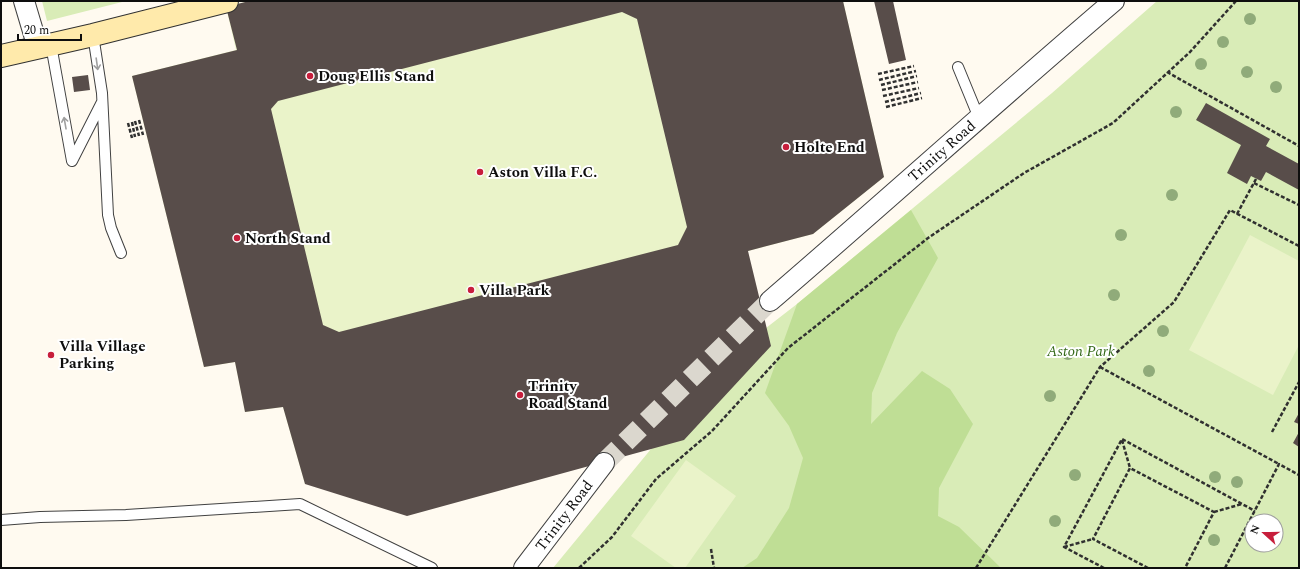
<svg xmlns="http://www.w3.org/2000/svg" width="1300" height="569" font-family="Spectral,serif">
<rect width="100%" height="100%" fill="#fffaf0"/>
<!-- green -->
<path fill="#d9ecb7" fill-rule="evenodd" d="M42 1H126L47 21Z
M1157 1H1299V568H553L651 449 766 328 797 304 1052 93ZM1252 521H1276V545H1252Z"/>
<!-- forest -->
<path fill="#bfde95" d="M911 210 938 258 897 333 872 393 871 424 922 371 950 389 973 424 939 488 938 516 959 527 1001 568H742L757 558 789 508 803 458 789 426 765 393 797 304Z"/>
<!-- pitch -->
<path fill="#eaf3c9" d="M249 1H843L884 177 813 234 748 251 305 484 283 407 245 412 235 362 204 367 132 76 236 50 226 7Z
M1250 235 1299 261V345L1273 395 1189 350Z
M686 460 736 496 685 568H676L631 536Z"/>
<!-- building -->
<path fill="#584d4a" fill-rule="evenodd" d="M249 1H843L884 177 813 234 748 251 771 346 684 440 407 516 305 484 283 407 245 412 235 362 204 367 132 76 237 50 226 7ZM622 12 637 19 687 227 678 245 339 332 323 325 271 109 278 101Z
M874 1H893L906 60 889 64Z
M88 75 90 90 74 92 72 77Z
M1206 103 1270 139 1266 146 1299 164V190L1266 172 1261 181 1251 176 1247 184 1227 173 1241 145 1196 120Z
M1299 413V424L1294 422Z
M1299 432V447L1293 443Z"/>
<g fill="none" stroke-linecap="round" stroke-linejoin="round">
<!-- minor-tunnel -->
<path stroke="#dbd7ce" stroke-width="20" stroke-dasharray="20 10" stroke-linecap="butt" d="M604 463 770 301"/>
<defs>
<path id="service" d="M93 35 102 93 108 215 111 228 121 253
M51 45 72 161
M958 67 979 118
M72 161 102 102
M1 520 40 517 126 515 300 504 432 568"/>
<g id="minor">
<path d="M24 1 38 48"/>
<path id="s1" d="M770 301C885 202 998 100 1114 1"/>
<path id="s2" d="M524 568 604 463"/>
</g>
<path id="secondary" d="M1 56 93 35 227 1"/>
</defs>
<!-- service casing -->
<use href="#service" stroke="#414141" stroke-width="12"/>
<!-- minor casing -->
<use href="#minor" stroke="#414141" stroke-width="22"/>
<!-- secondary casing -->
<use href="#secondary" stroke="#303030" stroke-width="24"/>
<!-- path -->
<path stroke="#303030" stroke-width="2.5" stroke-dasharray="4 2" stroke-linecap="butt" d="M1167 72 1299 146
M878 74 914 66
M879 80 916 71
M881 85 917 76
M882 90 918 82
M883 96 919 88
M885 102 921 93
M886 107 922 98
M139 120 143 135
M135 121 139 136
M132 122 135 137
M128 123 132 138
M1254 183 1299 205
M1237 214 1256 179
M1100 367 1279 464
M1272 432 1299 382
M1122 440 1130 468
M1214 512 1242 504
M1064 547 1093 539
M711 549 714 568
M579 568 612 537 656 479 712 431 788 348 928 238 1024 173 1113 123 1190 52 1236 1
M976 568 1100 367 1174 302 1230 210 1299 246
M1104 568 1064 547 1122 439 1255 511
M1148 568 1093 539 1130 468 1214 512 1185 568
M1225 568 1279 464 1299 475"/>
<!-- service -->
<use href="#service" stroke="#fff" stroke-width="10"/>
<!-- minor -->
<use href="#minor" stroke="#fff" stroke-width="20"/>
<!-- secondary -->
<use href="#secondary" stroke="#ffeaab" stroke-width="22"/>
</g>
<!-- trees -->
<g fill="#90ab7a">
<circle cx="1250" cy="19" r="6"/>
<circle cx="1223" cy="42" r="6"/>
<circle cx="1201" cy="64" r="6"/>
<circle cx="1247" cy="72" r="6"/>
<circle cx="1276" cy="87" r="6"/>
<circle cx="1176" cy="112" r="6"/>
<circle cx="1172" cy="195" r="6"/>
<circle cx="1121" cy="235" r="6"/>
<circle cx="1114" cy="295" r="6"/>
<circle cx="1163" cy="331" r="6"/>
<circle cx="1068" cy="354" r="6"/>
<circle cx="1149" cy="371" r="6"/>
<circle cx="1050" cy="396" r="6"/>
<circle cx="1075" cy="475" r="6"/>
<circle cx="1215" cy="477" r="6"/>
<circle cx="1237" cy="482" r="6"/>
<circle cx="1055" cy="521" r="6"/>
<circle cx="1214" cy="540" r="6"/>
</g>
<!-- one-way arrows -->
<defs><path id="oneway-shaft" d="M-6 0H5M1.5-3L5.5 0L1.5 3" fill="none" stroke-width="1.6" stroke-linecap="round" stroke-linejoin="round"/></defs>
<g stroke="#9f9f9f">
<use href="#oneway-shaft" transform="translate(97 64) rotate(82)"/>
<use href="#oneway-shaft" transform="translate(65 123) rotate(-100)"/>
</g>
<!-- markers -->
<g fill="#c71e3c" stroke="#fff" stroke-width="1.5">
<circle cx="310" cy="76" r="4"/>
<circle cx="786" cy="147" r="4"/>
<circle cx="480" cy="172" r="4"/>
<circle cx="237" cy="238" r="4"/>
<circle cx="471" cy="290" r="4"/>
<circle cx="51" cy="355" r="4"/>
<circle cx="520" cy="395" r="4"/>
</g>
<g text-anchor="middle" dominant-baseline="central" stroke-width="4" stroke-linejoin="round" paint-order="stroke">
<!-- poi labels -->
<g font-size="15" font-weight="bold" fill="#0e0e0e" stroke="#fff" text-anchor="start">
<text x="318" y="76">Doug Ellis Stand</text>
<text x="794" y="147">Holte End</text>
<text x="488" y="172">Aston Villa F.C.</text>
<text x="245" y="238">North Stand</text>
<text x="479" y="290">Villa Park</text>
<text x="59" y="346">Villa Village<tspan x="59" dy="17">Parking</tspan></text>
<text x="528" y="386">Trinity<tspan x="528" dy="17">Road Stand</tspan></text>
</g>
<!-- street labels -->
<g font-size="15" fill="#0e0e0e" stroke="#fff">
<text stroke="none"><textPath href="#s1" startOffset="228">Trinity Road</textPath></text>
<text stroke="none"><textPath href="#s2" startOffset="66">Trinity Road</textPath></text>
</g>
<!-- park labels -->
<g font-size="15" font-style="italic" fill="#366a1a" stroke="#fff">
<text x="1081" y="351">Aston Park</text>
</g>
</g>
<!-- border -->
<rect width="1300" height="569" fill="none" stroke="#0e0e0e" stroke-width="4"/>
<!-- north arrow -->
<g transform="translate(1264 533) rotate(291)"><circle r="19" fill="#ffffff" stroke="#9f9f9f"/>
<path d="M0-3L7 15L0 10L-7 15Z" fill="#c71e3c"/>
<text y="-6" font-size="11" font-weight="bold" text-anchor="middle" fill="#0e0e0e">N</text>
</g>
<!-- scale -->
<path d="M18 34v6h63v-6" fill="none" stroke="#0e0e0e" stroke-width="2"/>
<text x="24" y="34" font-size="12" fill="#0e0e0e" stroke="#ffffff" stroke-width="3" paint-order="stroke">20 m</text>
</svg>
